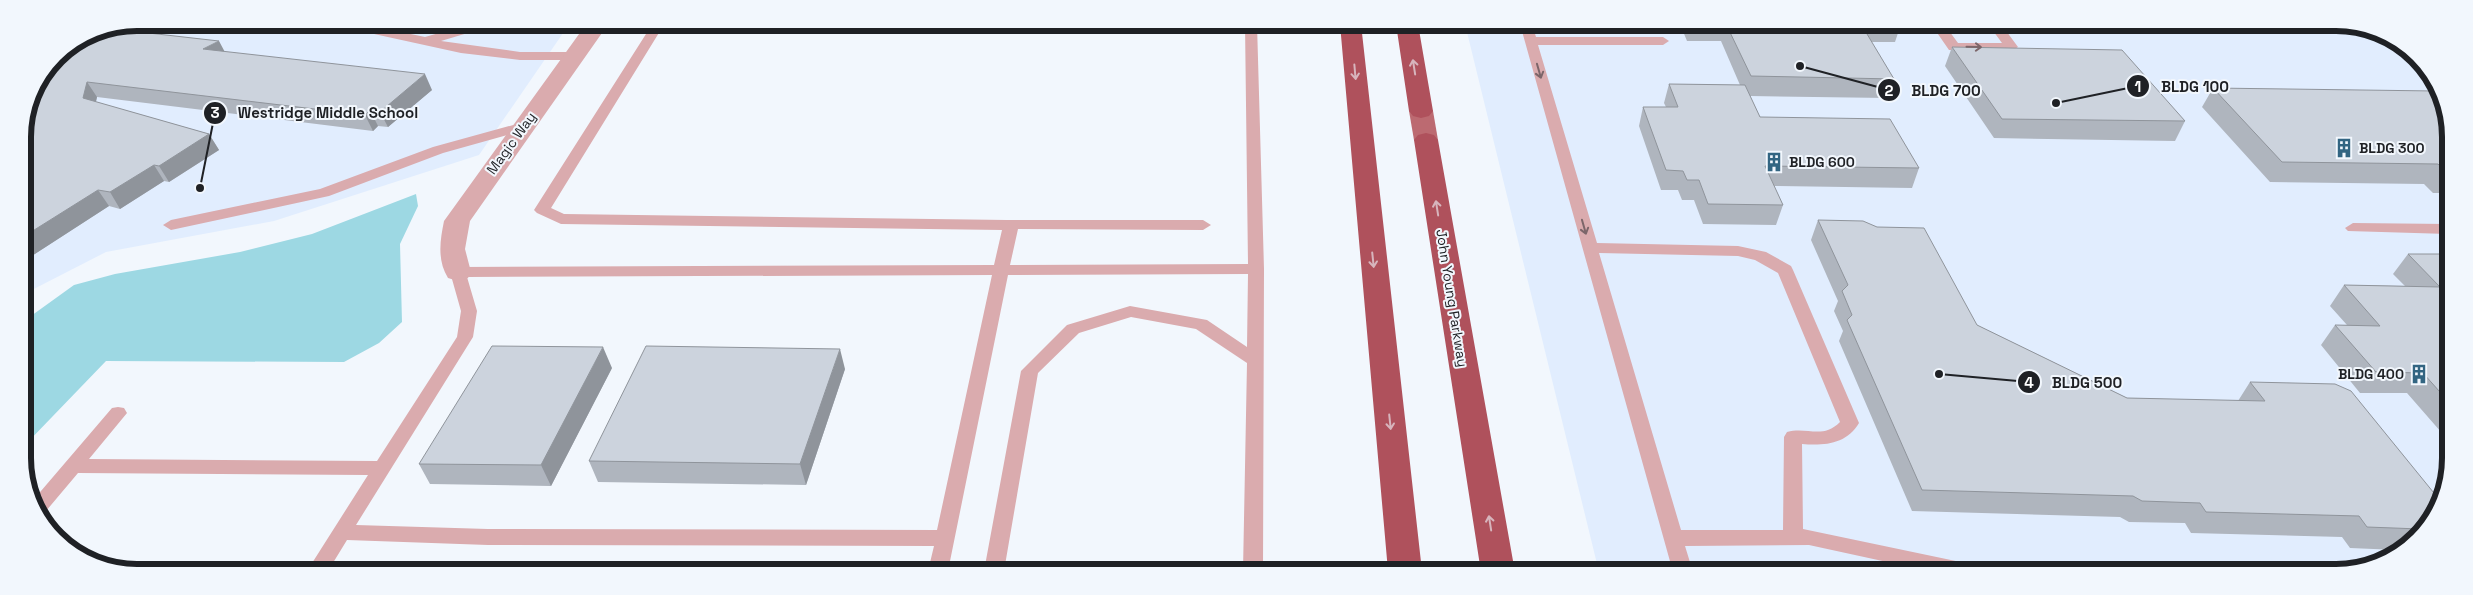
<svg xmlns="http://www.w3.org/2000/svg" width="2473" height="595" font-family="'Space Grotesk',sans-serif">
<rect width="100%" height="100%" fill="#f2f7fd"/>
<!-- built -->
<path fill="#e1edfe" d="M138 23H570L479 155 274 221 106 252 24 294 23 131 31 93 56 56 94 31Z
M1465 24 2357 25 2417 56 2448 115V479L2411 544 2343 572H1599Z"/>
<!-- water -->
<path fill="#9dd8e3" d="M416 194 418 206 400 244 402 322 379 343 344 362 106 361 25 445 24 321 74 285 115 274 240 252 312 234Z"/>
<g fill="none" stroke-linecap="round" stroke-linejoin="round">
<!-- lane -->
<path fill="#daabae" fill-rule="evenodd" d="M336 23H358L425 37 474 23H493L491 26 441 41 520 52H573L579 56 573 60H520L461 53 342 27Z
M653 23H665L551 208 564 214 1007 220H1203L1211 225 1203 230 1018 229 1010 265 1248 264 1245 24H1257L1264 269 1263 571H1243L1247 363 1196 329 1131 317 1079 333 1038 373 1004 571H984L1021 371 1067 325 1130 306 1207 320 1247 347 1248 274 1008 275 948 571H928L934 546 488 545 347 540 328 571H307L368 475 78 473 46 511 42 512 35 498 112 408 118 407 124 408 127 413 89 459 377 461 457 337 461 311 450 272 452 268 458 267 994 265 1002 230 561 224 537 213 534 210ZM992 275 937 530 488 529 356 525 473 337 477 311 467 277Z
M132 24 131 28 107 44H97L96 41 115 27Z
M1520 24H1532L1536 37H1663L1669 41 1663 45H1538L1597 243 1738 246 1766 252 1791 266 1793 270 1859 423C1847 444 1824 446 1802 444L1803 529 1970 564 1977 566 1980 572H1933L1809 545 1685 546 1693 572H1673ZM1599 253 1738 256 1755 260 1778 273 1840 422C1822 440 1807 426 1787 432L1784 437 1783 530H1681Z
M1931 24H1944L1958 43H2002L1988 24H2001L2018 47 2012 51 1949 50Z
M524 122 531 126 529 129 443 153 329 196 171 230 163 225 171 220 320 189 433 147Z
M2353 223 2448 224V234L2348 231 2345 228Z"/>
<!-- street -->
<path fill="#daabae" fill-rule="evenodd" d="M587 23H609L470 221 465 249 471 272 468 278 458 281 448 278C437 260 440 241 444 221Z"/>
<!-- primary -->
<path fill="#bc6a71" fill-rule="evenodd" d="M1421 104 1429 106 1433 111 1438 140 1434 145 1426 147 1418 145 1414 140 1409 111 1413 106Z"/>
<!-- highway -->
<path fill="#af515c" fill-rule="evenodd" d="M1340 24H1361L1422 571H1388Z
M1396 24H1418L1433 111 1429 116 1421 118 1413 116 1409 111Z
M1426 133 1434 135 1438 140 1515 572H1481L1414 140 1418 135Z"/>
</g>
<!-- wall -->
<path fill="#afb5be" d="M1680 24H1901L1895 42H1871L1894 79 1887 98 1750 96 1760 117 1919 168 1912 188 1774 186 1783 205 1776 225 1703 224 1694 200H1682L1678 190H1661L1639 126 1643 107H1666L1664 103 1669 84 1740 85 1721 41H1687Z
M2066 24 2357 25 2363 28 2362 29 2067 26Z
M1952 47 2185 121 2175 141 1994 138 1945 66Z
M224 52 432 90 388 127 378 126 373 131 97 97 96 102 209 134 219 150 169 182 164 181 120 209 109 206 24 261 23 130 31 93Z
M2213 88 2448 115V193H2433L2424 184 2270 182 2202 107Z
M1818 220 1977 325 2127 398 2238 401 2250 382 2438 498 2411 544 2397 550 2350 548 2342 537 2191 533 2185 523 2129 522 2120 517 1912 511 1839 341 1843 331 1834 311 1838 301 1811 240Z
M2408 254H2448V440L2407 393H2360L2321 345 2335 325H2347L2330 306 2344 285 2405 286 2393 274Z
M612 368 551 486 430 484 419 464Z
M845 369 806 485 598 482 589 461Z"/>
<!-- shaded-wall -->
<path fill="#8f949b" d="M219 41 227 56 203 49Z
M425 74 432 90 388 127 380 112Z
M87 82 97 97 93 113 83 98Z
M370 110 378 126 373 131 365 115Z
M209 134 219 150 169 182 159 166Z
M154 165 164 181 120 209 110 192Z
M98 190 109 206 24 261 23 237Z
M603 347 612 368 551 486 541 465Z
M840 349 845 369 806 485 800 464Z"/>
<!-- building -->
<path fill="#ccd3dd" stroke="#8f949b" d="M1726 24H1861L1894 79 1751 76Z
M113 29 219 41 203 49 425 74 380 112 370 110 365 115 87 82 83 98 209 134 159 166 154 165 110 192 98 190 23 237V130L31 93 45 72Z
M1952 47 2122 50 2185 121 2002 119Z
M1669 84 1745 85 1760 117 1890 119 1919 168 1765 166 1783 205 1708 204 1699 180H1687L1683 171 1666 170 1643 107H1678Z
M2213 88 2435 91 2448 115V173H2447L2438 164 2282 162Z
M1818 220 1863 221 1877 227 1924 228 1977 325 2127 398 2265 401 2250 382 2335 384 2351 391 2438 498 2420 529 2367 527 2359 516 2206 512 2200 503 2142 501 2133 496 1922 490 1847 320 1852 315 1842 291 1848 285Z
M2408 254H2448V401L2423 373 2376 372 2335 325 2380 326 2344 285 2440 287Z
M492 346 603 347 541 465 419 464Z
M646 346 840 349 800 464 589 461Z"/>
<!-- one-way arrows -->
<defs><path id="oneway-shaft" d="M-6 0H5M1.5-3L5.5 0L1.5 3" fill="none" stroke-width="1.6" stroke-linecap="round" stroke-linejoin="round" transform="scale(1.25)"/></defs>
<g stroke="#7c666a">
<use href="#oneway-shaft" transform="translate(1974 47) rotate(1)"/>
<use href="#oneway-shaft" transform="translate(1539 71) rotate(74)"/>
<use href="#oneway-shaft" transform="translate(1584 227) rotate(74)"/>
</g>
<g stroke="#d7b5bd">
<use href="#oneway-shaft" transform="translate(1414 67) rotate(-99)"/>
<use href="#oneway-shaft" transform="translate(1355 72) rotate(85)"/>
<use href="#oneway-shaft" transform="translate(1437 208) rotate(-99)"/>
<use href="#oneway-shaft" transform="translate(1373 260) rotate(84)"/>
<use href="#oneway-shaft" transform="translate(1390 422) rotate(84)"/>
<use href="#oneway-shaft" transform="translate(1490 523) rotate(-99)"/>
</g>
<!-- icons -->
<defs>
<symbol id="building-bare" viewBox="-9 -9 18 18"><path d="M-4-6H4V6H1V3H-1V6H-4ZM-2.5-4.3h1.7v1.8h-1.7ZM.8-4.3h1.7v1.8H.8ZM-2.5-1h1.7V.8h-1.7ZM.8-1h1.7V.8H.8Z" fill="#326582" stroke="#f2f7fd" stroke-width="2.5" paint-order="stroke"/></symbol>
</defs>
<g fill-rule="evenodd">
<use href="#building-bare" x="2330" y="134" width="28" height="28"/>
<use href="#building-bare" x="1760" y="148" width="28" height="28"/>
<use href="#building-bare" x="2405" y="360" width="28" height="28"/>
</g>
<g text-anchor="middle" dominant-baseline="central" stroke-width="4" stroke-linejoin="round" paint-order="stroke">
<!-- street labels -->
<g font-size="14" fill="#1f2125" stroke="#f2f7fd">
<text transform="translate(511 143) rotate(-54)">Magic Way</text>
<text transform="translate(1452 298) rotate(81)">John Young Parkway</text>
</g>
<!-- poi labels -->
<g font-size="14" font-weight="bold" fill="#1f2125" stroke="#f2f7fd" text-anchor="start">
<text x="2359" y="148">BLDG 300</text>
<text x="1789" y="162">BLDG 600</text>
<text x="2404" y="374" text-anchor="end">BLDG 400</text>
</g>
</g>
<!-- crop -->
<path d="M0 0H2473V595H0ZM137 31H2336A106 106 0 0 1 2442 137V458A106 106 0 0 1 2336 564H137A106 106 0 0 1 31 458V137A106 106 0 0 1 137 31Z" fill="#f2f7fd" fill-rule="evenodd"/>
<path fill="none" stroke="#1f2125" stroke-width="6" d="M137 31H2336A106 106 0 0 1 2442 137V458A106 106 0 0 1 2336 564H137A106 106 0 0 1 31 458V137A106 106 0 0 1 137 31Z"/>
<!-- callouts -->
<path fill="none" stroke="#1f2125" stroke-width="2" d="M2056 103L2138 86M1800 66L1889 90M200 188L215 113M1939 374L2029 382"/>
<g fill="#1f2125" stroke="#f2f7fd" stroke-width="2">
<circle cx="2056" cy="103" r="5"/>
<circle cx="1800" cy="66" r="5"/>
<circle cx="200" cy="188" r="5"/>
<circle cx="1939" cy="374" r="5"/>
<circle cx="2138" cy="86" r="12"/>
<circle cx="1889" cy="90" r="12"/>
<circle cx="215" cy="113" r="12"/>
<circle cx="2029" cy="382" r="12"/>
</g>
<g font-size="15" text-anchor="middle" font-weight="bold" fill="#fff">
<text x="2138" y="92">1</text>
<text x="1889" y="96">2</text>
<text x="215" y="118">3</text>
<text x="2029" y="388">4</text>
</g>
<g font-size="15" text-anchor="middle" font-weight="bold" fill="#1f2125" stroke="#f2f7fd" stroke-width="4" stroke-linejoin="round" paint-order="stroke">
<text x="2195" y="92">BLDG 100</text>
<text x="1946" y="96">BLDG 700</text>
<text x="328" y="118">Westridge Middle School</text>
<text x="2087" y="388">BLDG 500</text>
</g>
</svg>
